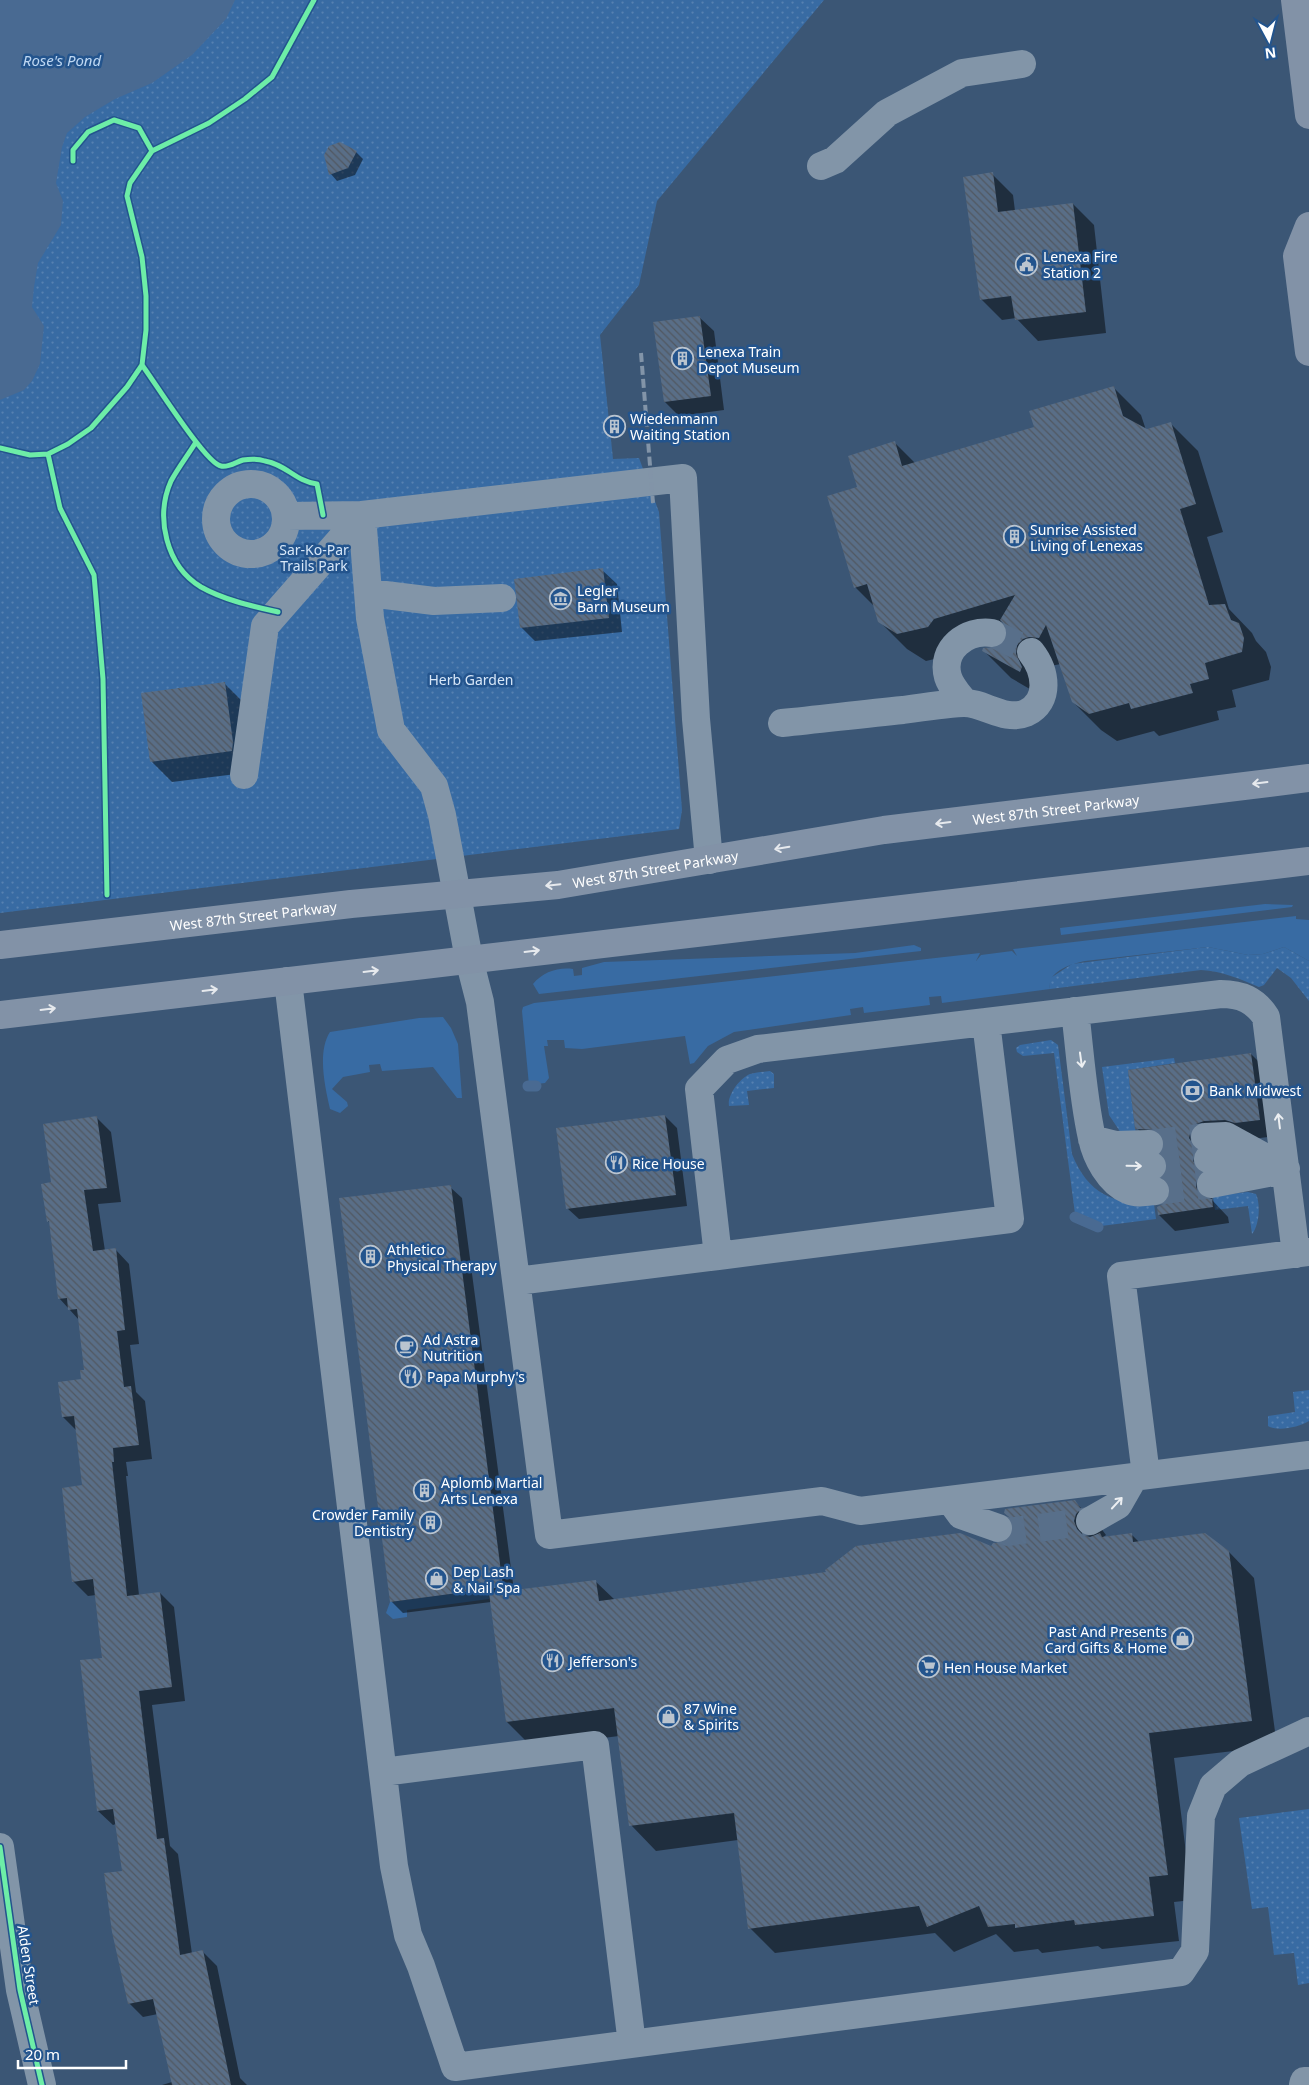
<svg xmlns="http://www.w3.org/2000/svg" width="1309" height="2085" font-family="'Noto Sans',sans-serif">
<defs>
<pattern id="park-dots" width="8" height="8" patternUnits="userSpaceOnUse" patternTransform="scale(1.25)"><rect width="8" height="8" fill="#386ba3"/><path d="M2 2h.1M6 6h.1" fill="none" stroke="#5681b1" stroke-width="1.8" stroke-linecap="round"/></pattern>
<pattern id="building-back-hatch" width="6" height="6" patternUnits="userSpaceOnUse" patternTransform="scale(1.25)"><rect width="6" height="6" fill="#596e87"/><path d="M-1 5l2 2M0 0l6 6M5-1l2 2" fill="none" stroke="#515861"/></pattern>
</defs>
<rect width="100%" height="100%" fill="#3b5675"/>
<!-- grass -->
<path fill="#386ba3" d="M1265 904 1293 905 1292 907 1061 935 1060 928Z
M1296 916V919L1309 920V961L1284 947 1263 954 1248 955 1208 947 1085 961C1071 964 1047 971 1050 989L942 1003 941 996 929 997 930 1005 864 1013 863 1007 850 1009 851 1015 734 1032 708 1046 694 1063 690 1064 685 1036 582 1049 565 1048 564 1040H547L548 1046H544L549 1078 545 1083 529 1085 522 1011 523 1007 534 1003 980 953 976 961 981 955 1012 951 1017 956 1013 949Z
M914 945 921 948V951L539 994 533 984C543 972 558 967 573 969L574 976 582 975V968L604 962 855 953Z
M443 1017 451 1028 458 1044 462 1098H457L433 1067 382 1071 380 1064 369 1065 370 1072 343 1077 332 1089 347 1102 348 1106 340 1113 330 1109C325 1087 317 1052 330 1032L419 1018Z
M488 1589 489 1599 407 1610V1617L393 1619 386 1613 390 1602Z"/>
<!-- park -->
<path fill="url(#park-dots)" d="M0 0H824L657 201 639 285 600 335 613 459 639 458 659 512 682 810 679 829 0 913Z
M1208 947 1248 955 1263 954 1284 947 1309 961V1001L1291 978 1277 968 1264 985 1259 987C1239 979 1223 971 1201 970L1050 989 1049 980 1052 977 1072 964Z
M1051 1040 1058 1045 1072 1154C1088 1194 1113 1204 1154 1204L1156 1219 1101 1226 1075 1214 1054 1053 1023 1056 1017 1052 1016 1048 1020 1045Z
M1174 1058 1175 1063 1128 1070 1136 1135 1121 1133 1109 1115 1102 1067Z
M770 1071 774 1074V1088L747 1091 749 1105 729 1106C727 1095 740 1078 750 1074 757 1072 764 1072 770 1071Z
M1248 1192 1256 1194C1261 1205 1259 1226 1252 1234L1248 1206 1215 1210 1213 1196Z
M1309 1390V1421C1299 1427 1278 1432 1268 1426V1416L1295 1412 1293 1392Z
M1309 1809V1983L1298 1985 1294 1953 1274 1955 1268 1907 1252 1909 1239 1818Z"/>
<!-- water -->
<path fill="#496a92" d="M0 0H235L226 19 192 55 152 83 115 99 85 117 67 133 62 147 56 183 63 201 61 225 38 263 34 287 32 307 44 326 40 364 32 381 24 390 0 400Z"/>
<!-- shadow -->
<path fill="#0007" d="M356 152 363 159 355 175 337 181 331 174Z
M992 174 1013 195 1015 211 1073 204 1094 225 1106 333 1038 341 1016 318 1002 320 981 299Z
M699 317 714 331 724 410 679 416 665 402Z
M1113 387 1141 415 1146 430 1170 423 1198 451 1223 532 1207 537 1229 609 1252 633 1256 641 1266 652 1271 667 1269 680 1232 690 1236 707 1217 711 1219 720 1159 736 1154 731 1117 741 1101 730 1073 702 1061 664 1050 666 1047 699 1011 678 983 650 999 648 1006 642 1008 632 961 646 956 654 926 661 907 649 879 621 875 607 855 587 859 488 895 443 916 464 1036 428Z
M602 570 617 584 622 632 535 641 521 627Z
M225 684 246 705 252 772 172 782 151 761Z
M1251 1054 1267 1070 1275 1136 1252 1139 1212 1196V1200L1228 1217 1229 1223 1175 1231 1159 1215 1170 1198 1172 1190 1165 1145H1153L1137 1128Z
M665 1116 677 1128 687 1206 579 1219 567 1208Z
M97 1118 111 1132 121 1202 98 1204 105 1251 115 1249 129 1264 139 1344 130 1345 136 1392 145 1401 152 1459 126 1462 128 1476H126L139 1595 160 1593 174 1607 185 1701 152 1705 170 1846 178 1854 192 1954 203 1952 217 1966 240 2078 247 2085H162L172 2082 158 2014 143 2017 129 2003 123 1872 116 1824 113 1825 98 1811 104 1659 96 1595 88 1596 73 1581 84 1487 77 1431 63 1417 86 1371 79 1320 59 1298 51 1224 48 1221 52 1184Z
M450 1187 462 1198 514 1591 595 1581 615 1600 827 1573 992 1548 1009 1541 1014 1534 1013 1521 1005 1513 1074 1501 1100 1527 1106 1535 1102 1538 1131 1534 1139 1542 1229 1552 1254 1578 1277 1746 1174 1758 1192 1900 1174 1902 1179 1941 1102 1949 1098 1946 1042 1953 1038 1949 1014 1952 996 1934 954 1952 935 1933 775 1953 750 1928 738 1840 656 1851 631 1825 619 1736 532 1747 507 1722 491 1602 403 1613 391 1601Z"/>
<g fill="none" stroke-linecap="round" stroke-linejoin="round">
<!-- stream -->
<path stroke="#496a92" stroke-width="11" d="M528 1086H536
M1075 1217 1098 1227"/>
</g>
<!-- building -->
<path fill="url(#building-back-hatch)" d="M340 142 357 151 348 168 329 175 324 155 329 146Z
M993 172 998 212 1073 203 1086 312 1015 320 1011 296 980 300 963 177Z
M700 316 711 396 664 402 653 322Z
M1114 386 1123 416 1147 429 1171 422 1196 504 1180 509 1209 605 1225 604 1231 620 1239 623 1244 638 1242 652 1205 663 1209 679 1190 684 1193 693 1131 709 1129 703 1089 714 1072 702 1046 625 1039 638 1029 637 1023 639 1017 645 1016 654 1022 667 1020 672 982 651 983 648 999 647 1005 641 1008 634 1006 626 1000 620 1015 595 934 619 928 627 897 634 878 622 867 584 854 588 827 496 857 487 848 456 895 441 902 466 1034 427 1029 411Z
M603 568 609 618 520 628 514 579Z
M225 682 233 742 232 751 150 762 141 693Z
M1251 1053 1260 1120 1235 1123 1225 1120 1204 1121 1196 1124 1191 1130 1189 1138 1196 1149 1193 1161 1201 1172 1196 1179V1187L1200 1195 1212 1199 1213 1207 1158 1215 1157 1207 1165 1203 1169 1198 1171 1190 1168 1182 1162 1177 1168 1165 1165 1158 1161 1154 1165 1143 1162 1135 1156 1130 1135 1129 1128 1070Z
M665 1115 676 1195 566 1209 556 1128Z
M97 1116 107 1188 84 1190 93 1251 116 1248 125 1330 117 1331 124 1387 131 1386 139 1445 113 1448 114 1462H112L127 1596 160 1592 172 1687 139 1691 157 1839 164 1838 180 1955 203 1950 231 2085H172L153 1999 128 2004 112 1932 104 1873 122 1871 113 1809 97 1811 80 1660 102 1658 93 1579 72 1582 62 1488 82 1485 74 1416 62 1417 58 1382 81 1379 80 1370H84L77 1309 68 1310 67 1298 58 1299 49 1221 47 1222 41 1184 51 1182 43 1124Z
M451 1185 503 1587 390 1602 339 1198Z
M1075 1500 1081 1509 1076 1514 1074 1521 1077 1529 1083 1535 1090 1537 1100 1533 1102 1537 1132 1533 1133 1542 1205 1533 1229 1551 1252 1721 1149 1733 1168 1875 1149 1877 1154 1916 1075 1925 1074 1920 1015 1928V1924L988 1927 979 1906 927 1927 919 1906 748 1929 734 1813 629 1826 614 1708 506 1722 489 1593 596 1580 599 1601 826 1572 825 1570 856 1546 960 1533 991 1546 993 1543H1000L1008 1540 1013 1534V1525L1010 1518 1004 1513 1005 1509Z"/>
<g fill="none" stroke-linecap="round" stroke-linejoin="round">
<!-- minor-tunnel -->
<path stroke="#586f8a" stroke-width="28" stroke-dasharray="28 14" stroke-linecap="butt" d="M992 633 1031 652
M1149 1144 1205 1137
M1152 1166 1208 1159
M1155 1191 1211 1184
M998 1528 1008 1532 1090 1521"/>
<!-- minor -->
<path stroke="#8295a8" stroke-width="28" d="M821 166 835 160 887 113 962 73 1022 64
M216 519a35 35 0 1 1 70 0a35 35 0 1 1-70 0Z
M287 516 362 515
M369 593 434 601 502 598
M965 703C959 695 951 687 948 677 940 649 967 629 992 633
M782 723C822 719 862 714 903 710 923 707 943 704 963 703 983 702 1005 722 1026 713 1051 701 1046 671 1031 652
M244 775 265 626 362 515
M709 860 696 719 683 478 362 515 370 618 391 730 434 786 442 815 469 959 480 1002 549 1535 822 1501 860 1511 1309 1455
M288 981 394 1866 408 1935 421 1966 455 2067 1181 1972 1195 1951 1201 1816 1213 1786 1240 1763 1309 1731
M1075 1011C1080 1052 1083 1099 1092 1138 1096 1157 1109 1182 1128 1190 1137 1194 1146 1192 1155 1191
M1205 1137 1226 1136 1286 1169
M1092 1139 1116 1145 1149 1144
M1097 1146C1114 1169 1125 1168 1152 1166
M1208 1159 1229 1157 1260 1163
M1211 1184 1279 1171
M718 1256 1010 1219 986 1022
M517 1281 718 1256 699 1089 727 1060 758 1049 1221 994C1241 994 1255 1000 1266 1017L1296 1254
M1146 1475 1121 1276 1309 1252
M950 1500 961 1515 998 1528
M1090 1521 1118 1505 1134 1477
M383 1772 595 1745 632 2044
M0 1847 20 1990 42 2085
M1303 2085 1304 2081H1309"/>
<!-- major -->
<g stroke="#8292a7" stroke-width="28">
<path d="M1295 0 1309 115"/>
<path d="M1309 226 1297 256 1309 352"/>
<path id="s1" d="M0 945 351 904 558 885 884 830 1309 778"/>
<path d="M0 1015 1309 861"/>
</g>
<!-- rail -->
<path stroke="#8294a8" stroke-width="4" stroke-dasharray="9 4" stroke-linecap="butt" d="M641 353 653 503"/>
<defs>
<path id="cycleway" d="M73 161V150L88 132 114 120 139 128 152 151
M142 365C154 381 206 464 221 466 228 468 236 462 243 460 249 459 259 459 265 461 285 464 297 482 317 484L323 515
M196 442C188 455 178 468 171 481 155 517 166 566 201 587 224 600 252 606 278 612
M0 448 30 455 48 454 68 444 91 428 127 387 142 365 146 330V296L142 257 127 196 130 183 152 151 209 123 245 99 272 77 314 0
M48 454 60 508 94 575 103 679 107 895
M0 1847 20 1990 42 2085"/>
</defs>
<!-- cycleway casing -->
<use href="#cycleway" stroke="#23548d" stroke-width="8"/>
<!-- cycleway -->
<use href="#cycleway" stroke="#6deda7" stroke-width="5"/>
</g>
<!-- one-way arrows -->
<defs><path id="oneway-shaft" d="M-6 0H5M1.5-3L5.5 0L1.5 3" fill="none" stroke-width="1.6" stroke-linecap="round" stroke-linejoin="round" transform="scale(1.25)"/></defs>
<g stroke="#e6e9ed">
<use href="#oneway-shaft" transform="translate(1260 783) rotate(173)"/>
<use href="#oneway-shaft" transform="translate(943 823) rotate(173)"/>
<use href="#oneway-shaft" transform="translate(782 848) rotate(170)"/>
<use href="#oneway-shaft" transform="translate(553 885) rotate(174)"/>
<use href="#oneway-shaft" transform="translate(532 951) rotate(-7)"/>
<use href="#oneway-shaft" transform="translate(371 971) rotate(-7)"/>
<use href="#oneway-shaft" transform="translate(210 990) rotate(-7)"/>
<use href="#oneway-shaft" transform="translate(48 1009) rotate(-7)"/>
</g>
<g stroke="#eceff2">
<use href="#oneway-shaft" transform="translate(1081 1060) rotate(82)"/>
<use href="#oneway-shaft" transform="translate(1279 1121) rotate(-97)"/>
<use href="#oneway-shaft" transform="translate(1134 1166) rotate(1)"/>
<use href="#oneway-shaft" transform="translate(1117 1503) rotate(-47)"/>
</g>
<!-- icons -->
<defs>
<symbol id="civic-ring" viewBox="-11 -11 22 22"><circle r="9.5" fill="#23548d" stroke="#bac4cf" stroke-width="1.5"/><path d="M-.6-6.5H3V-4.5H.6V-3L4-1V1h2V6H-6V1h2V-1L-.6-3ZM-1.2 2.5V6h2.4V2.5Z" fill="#bac4cf"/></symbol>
<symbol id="building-ring" viewBox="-11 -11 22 22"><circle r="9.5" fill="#23548d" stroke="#bac4cf" stroke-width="1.5"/><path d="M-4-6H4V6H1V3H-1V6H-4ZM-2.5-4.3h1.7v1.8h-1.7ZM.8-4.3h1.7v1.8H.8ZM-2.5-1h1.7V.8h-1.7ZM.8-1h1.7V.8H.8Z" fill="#bac4cf"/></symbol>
<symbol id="museum-ring" viewBox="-11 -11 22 22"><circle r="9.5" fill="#23548d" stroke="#bac4cf" stroke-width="1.5"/><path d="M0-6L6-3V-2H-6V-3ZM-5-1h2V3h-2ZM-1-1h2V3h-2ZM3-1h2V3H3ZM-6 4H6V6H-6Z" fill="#bac4cf"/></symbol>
<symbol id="bank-ring" viewBox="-11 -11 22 22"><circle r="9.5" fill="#23548d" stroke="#bac4cf" stroke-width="1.5"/><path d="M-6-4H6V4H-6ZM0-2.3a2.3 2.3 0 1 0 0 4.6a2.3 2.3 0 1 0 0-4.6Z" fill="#bac4cf"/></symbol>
<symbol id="restaurant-ring" viewBox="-11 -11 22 22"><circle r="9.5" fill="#23548d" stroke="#bac4cf" stroke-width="1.5"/><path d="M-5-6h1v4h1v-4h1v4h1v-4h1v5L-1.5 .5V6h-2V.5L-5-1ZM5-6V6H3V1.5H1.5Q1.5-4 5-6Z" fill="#bac4cf"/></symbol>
<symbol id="cafe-ring" viewBox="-11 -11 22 22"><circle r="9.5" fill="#23548d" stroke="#bac4cf" stroke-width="1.5"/><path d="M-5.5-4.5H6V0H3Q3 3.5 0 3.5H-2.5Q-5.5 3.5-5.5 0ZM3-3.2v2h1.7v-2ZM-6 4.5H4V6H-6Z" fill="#bac4cf"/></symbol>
<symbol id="shop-ring" viewBox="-11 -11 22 22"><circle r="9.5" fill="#23548d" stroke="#bac4cf" stroke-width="1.5"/><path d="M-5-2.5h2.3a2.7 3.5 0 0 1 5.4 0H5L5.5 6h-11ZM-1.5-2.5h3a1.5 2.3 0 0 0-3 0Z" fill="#bac4cf"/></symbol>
<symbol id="supermarket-ring" viewBox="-11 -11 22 22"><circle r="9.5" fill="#23548d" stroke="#bac4cf" stroke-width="1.5"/><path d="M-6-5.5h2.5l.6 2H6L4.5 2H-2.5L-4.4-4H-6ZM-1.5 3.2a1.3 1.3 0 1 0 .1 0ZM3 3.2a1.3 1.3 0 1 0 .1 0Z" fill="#bac4cf"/></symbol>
</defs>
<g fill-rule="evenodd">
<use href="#civic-ring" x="1014" y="252" width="25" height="25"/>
<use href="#building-ring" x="670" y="346" width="25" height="25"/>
<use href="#building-ring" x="602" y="414" width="25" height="25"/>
<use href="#building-ring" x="1002" y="524" width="25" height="25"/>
<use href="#museum-ring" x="548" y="586" width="25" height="25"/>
<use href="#bank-ring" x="1180" y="1078" width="25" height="25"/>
<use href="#restaurant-ring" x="604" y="1150" width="25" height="25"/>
<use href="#building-ring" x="358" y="1244" width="25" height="25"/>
<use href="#cafe-ring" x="394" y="1334" width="25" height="25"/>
<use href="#restaurant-ring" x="398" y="1364" width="25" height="25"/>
<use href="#building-ring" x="412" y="1478" width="25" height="25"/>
<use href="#building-ring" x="418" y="1510" width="25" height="25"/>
<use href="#shop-ring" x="424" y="1566" width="25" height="25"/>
<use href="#shop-ring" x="1170" y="1626" width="25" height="25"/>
<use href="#restaurant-ring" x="540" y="1648" width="25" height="25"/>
<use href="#supermarket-ring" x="916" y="1654" width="25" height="25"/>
<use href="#shop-ring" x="656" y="1704" width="25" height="25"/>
</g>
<g text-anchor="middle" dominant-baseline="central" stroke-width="5" stroke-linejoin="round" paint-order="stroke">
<!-- poi labels -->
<g font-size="14" fill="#fff" stroke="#23548d" text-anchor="start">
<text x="1043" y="256">Lenexa Fire<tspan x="1043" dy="16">Station 2</tspan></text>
<text x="698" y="351">Lenexa Train<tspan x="698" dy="16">Depot Museum</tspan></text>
<text x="630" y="418">Wiedenmann<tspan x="630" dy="16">Waiting Station</tspan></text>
<text x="1030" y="529">Sunrise Assisted<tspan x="1030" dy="16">Living of Lenexas</tspan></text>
<text x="577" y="590">Legler<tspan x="577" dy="16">Barn Museum</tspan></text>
<text x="1209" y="1090">Bank Midwest</text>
<text x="632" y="1163">Rice House</text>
<text x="387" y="1249">Athletico<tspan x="387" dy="16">Physical Therapy</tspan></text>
<text x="423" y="1339">Ad Astra<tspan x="423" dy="16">Nutrition</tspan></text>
<text x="427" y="1376">Papa Murphy's</text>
<text x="441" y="1482">Aplomb Martial<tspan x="441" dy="16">Arts Lenexa</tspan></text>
<text x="414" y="1514" text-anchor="end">Crowder Family<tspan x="414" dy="16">Dentistry</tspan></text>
<text x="453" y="1571">Dep Lash<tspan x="453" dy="16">&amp; Nail Spa</tspan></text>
<text x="1167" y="1631" text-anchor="end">Past And Presents<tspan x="1167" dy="16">Card Gifts &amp; Home</tspan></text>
<text x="569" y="1661">Jefferson's</text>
<text x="944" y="1667">Hen House Market</text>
<text x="684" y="1708">87 Wine<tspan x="684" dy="16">&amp; Spirits</tspan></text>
</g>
<!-- park labels -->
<g font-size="14" fill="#d7e7f8" stroke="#23548d">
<text x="314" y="549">Sar-Ko-Par<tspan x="314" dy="16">Trails Park</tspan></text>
<text x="471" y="679">Herb Garden</text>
</g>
<!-- street labels -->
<g font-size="14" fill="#fff" stroke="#23548d">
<text stroke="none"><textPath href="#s1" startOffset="1065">West 87th Street Parkway</textPath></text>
<text stroke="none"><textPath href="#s1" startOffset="660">West 87th Street Parkway</textPath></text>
<text stroke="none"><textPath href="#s1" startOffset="255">West 87th Street Parkway</textPath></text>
<text transform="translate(29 1965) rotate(81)">Alden Street</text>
</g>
<!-- water labels -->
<g font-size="15" font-style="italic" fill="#bed7f2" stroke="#23548d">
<text x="62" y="60">Rose's Pond</text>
</g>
</g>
<!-- north arrow -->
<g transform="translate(1269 40) rotate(173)" stroke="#23548d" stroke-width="4" paint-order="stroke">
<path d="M0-4L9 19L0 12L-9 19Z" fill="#ffffff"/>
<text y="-8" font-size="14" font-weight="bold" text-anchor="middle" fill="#ffffff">N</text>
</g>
<!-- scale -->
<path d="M18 2060v8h108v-8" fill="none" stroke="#ffffff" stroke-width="2.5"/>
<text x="25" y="2060" font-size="15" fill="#ffffff" stroke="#23548d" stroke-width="4" paint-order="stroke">20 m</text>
</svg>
